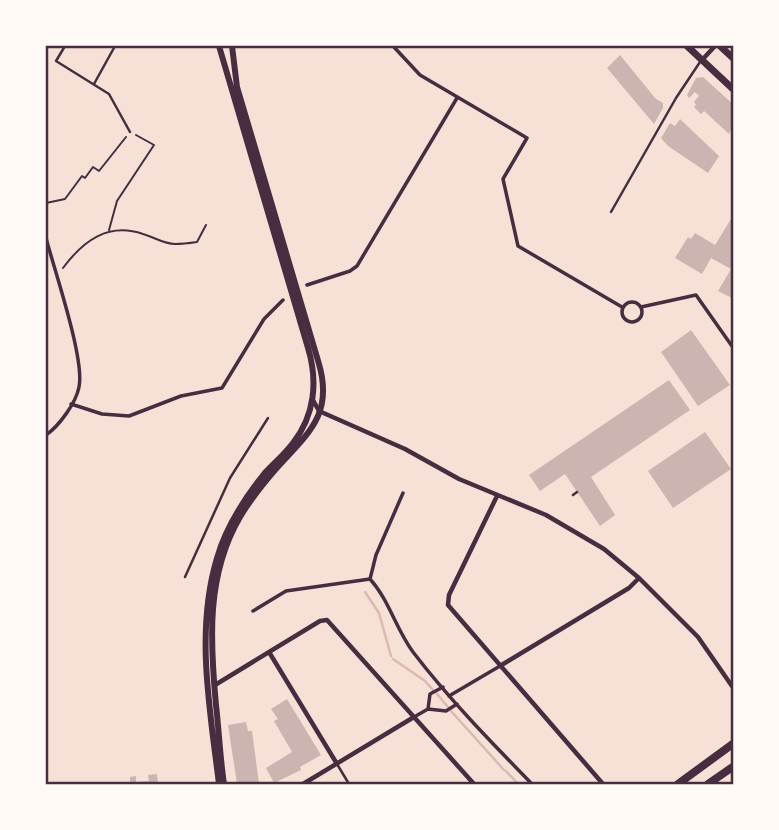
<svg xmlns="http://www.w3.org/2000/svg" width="779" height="830" font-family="'DejaVu Sans',sans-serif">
<rect width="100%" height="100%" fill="#f7e1d7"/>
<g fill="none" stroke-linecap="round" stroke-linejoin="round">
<!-- stream -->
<path stroke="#dcb8b0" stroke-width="2.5" d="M365 592 379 613 391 656
M393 659 425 681 433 690
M437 694 448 707
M451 711 504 770
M506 771 518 784"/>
</g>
<!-- building -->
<path fill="#ccb4b1" d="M620 55 656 99 663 103V108L654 124 607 68Z
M703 77 734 105V125L729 134 704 111 701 114 694 107 696 105 694 102 699 96 695 92 689 98 687 95 696 78Z
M680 119 719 156 708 173 668 146 661 138 670 123 675 126Z
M734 214V299L718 291 731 269 711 258 702 274 675 258 688 237 691 239 695 233 715 245Z
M691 330 730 385 698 406 661 352Z
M669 380 690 410 591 477 615 515 600 526 565 474 540 491 529 475Z
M705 432 731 469 673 508 648 471Z
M287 699 321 755 300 767 301 770 274 783 266 768 292 752 274 721 278 719 271 709Z
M246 722 248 731H252L259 784H237L228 725Z
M157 774 158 784H130V777L136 776V782L149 781 148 775Z"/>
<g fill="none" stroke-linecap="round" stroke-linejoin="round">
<!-- path -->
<path stroke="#4a2c40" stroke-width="2" d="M46 203 65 199 82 176 85 178 93 167 99 171 126 137
M109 230 117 201 154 145 136 135
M63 268C83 241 108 222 143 234 154 237 164 244 175 244 182 244 190 243 197 242L206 225"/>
<!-- service -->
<path stroke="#4a2c40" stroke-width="2.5" d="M65 46 56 61 109 94 130 132
M94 84 115 46
M611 212 676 98 700 62
M573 495 577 492
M185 577 230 478 268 418
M337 764 349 784"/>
<!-- pedestrian -->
<path stroke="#4a2c40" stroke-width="3.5" d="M393 46 420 75 527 138 503 179 518 246 622 307
M46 238C54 269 85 359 79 387 76 403 59 426 46 435
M307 285 350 271 357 266 457 98
M622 312a10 10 0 1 1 20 0a10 10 0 1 1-20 0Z
M641 307 696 295 734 349
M71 404 102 414 129 416 181 396 222 388 264 319 283 300
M370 579 376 555 403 493
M253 611 286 591 370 579C389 600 396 629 413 652 449 699 491 742 532 784
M449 696 500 666
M428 709 430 694 443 687
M414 717 428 709 446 711 457 704"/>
<!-- minor -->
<path stroke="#4a2c40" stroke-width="4.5" d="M702 60 715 46
M313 400 319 411 405 449 459 479 546 515 604 549 639 578 698 637 734 689
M497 496 449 595 448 605 603 784
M269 652 337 764
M500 666 629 588 639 578
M215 685 320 621 327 620 474 784
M303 784 414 717"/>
<!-- tertiary -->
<path stroke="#4a2c40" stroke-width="6" d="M219 784C210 710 195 631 217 558 226 527 244 499 264 474 273 464 284 455 293 443 315 415 318 381 308 348L219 46
M224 784C220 758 219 731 216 705 210 641 206 575 240 517 250 500 262 485 275 470 306 435 334 416 319 364L237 87 232 46"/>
<!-- secondary -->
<path stroke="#4a2c40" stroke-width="7" d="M687 46 734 90
M720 46 734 59"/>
<!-- primary -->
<path stroke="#4a2c40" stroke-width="8" d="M678 784 734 743
M708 784 734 766"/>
</g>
<!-- border -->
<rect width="779" height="830" fill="none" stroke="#fffaf5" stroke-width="94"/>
<rect x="47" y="47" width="685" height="736" fill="none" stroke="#4a2c40" stroke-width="2.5"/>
</svg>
